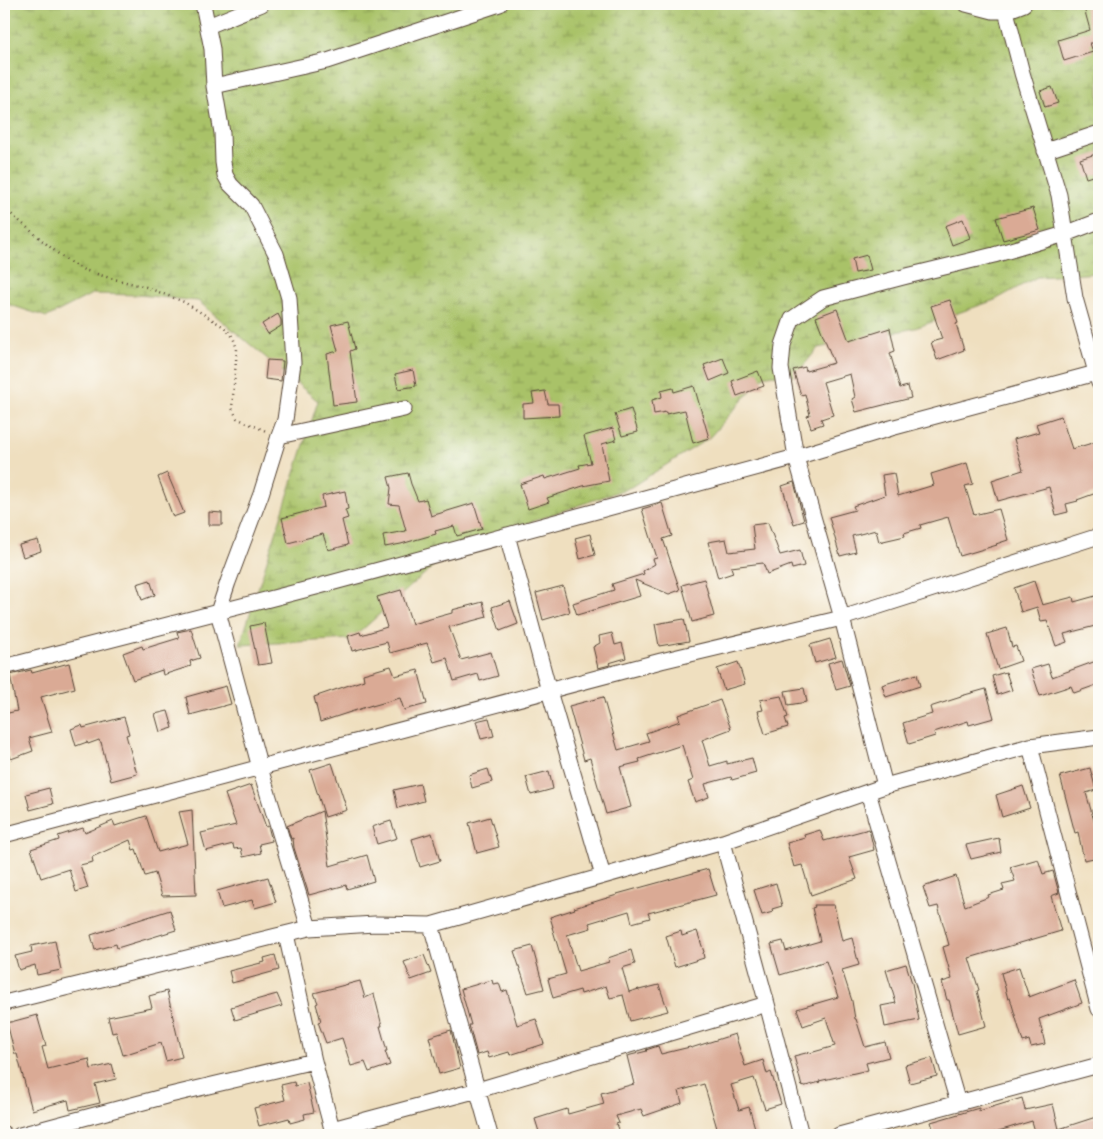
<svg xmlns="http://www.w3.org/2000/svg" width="1103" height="1139" font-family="Mali,sans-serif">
<defs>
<pattern id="wetland-marsh" width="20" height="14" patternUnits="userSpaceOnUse" patternTransform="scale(1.25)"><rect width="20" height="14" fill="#a9c268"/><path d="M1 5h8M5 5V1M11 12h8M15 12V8" fill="none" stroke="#8b9e55"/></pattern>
</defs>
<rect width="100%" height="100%" fill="#fdfcf7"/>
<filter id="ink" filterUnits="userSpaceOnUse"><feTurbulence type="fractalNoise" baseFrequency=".02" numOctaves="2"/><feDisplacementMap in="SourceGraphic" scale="10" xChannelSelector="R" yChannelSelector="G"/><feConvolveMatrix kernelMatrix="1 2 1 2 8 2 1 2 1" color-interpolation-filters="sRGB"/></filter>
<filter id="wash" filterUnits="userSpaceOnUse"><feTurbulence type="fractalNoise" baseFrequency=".0096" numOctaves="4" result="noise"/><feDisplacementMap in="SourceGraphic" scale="20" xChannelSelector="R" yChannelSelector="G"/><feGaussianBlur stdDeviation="1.12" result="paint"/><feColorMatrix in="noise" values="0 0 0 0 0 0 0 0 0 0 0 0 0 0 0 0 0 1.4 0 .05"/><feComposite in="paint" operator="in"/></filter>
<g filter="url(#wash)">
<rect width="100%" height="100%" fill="#efdfbf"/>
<!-- wetland -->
<path fill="url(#wetland-marsh)" stroke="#727643" d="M4 4H1099V273L1037 277 995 300 915 328 818 348 795 376 765 375 709 438 631 487 451 550 352 639 240 645 318 401 198 301 139 295 92 294 47 317 4 303Z"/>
<g id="blocks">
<!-- building -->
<path fill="#daaa95" d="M1099 4V50H1095L1093 43H1090L1093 52 1064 61 1058 40 1090 30 1084 8Z
M1052 87 1058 103 1045 107 1040 91Z
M1099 153V174L1086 178 1080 159Z
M1033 208 1040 230 1003 240 996 218Z
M963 219 970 238 952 245 945 226Z
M867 255 871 270 855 273 852 259Z
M950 300 958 323 956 324 964 350 937 360 931 342 942 339 931 306Z
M837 309 849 341 890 328 895 351 890 353 900 388 908 386 911 398 856 412 852 399 855 397 850 374 823 382 833 415 821 419 823 424 811 428 807 416 810 415 805 394 801 395 793 370 805 367 806 371 834 363 816 317Z
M278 314 281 320V326L268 334 262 324Z
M348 321 355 349 350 351 357 402 333 405 327 354 338 351 331 325Z
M723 358 729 373 710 381 704 365Z
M267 360 283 361 281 381 265 379Z
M413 370 416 386 398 389 395 374Z
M758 371 764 386 737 396 732 381Z
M694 386 709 438 693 443 685 410 666 414V412L654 414 652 400 662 397 661 391 673 388 674 392Z
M545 391 548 404H558L559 416 523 418V404L534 403 532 393Z
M631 409 638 432 622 436 615 414Z
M1061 416 1072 449 1099 441V492L1077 500 1078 501 1066 504 1068 512 1056 515 1049 487 998 501 992 480 1023 470 1014 439 1039 432 1036 424Z
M613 428 616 440 602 444 609 481 583 486 547 498 549 502 528 509 520 484 544 476 545 479 580 468 579 465 591 463 584 436Z
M967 463 973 484 965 486 974 515 999 509 1008 540 996 544 997 545 960 556 948 517 920 525 921 528 904 533 905 536 879 542 876 530 852 536 856 552 840 556 829 517 855 510 853 506 885 495 882 475 894 473 898 496 934 485 931 474Z
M167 473 184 513 173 517 158 477Z
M408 473 411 484 418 501 426 499 431 516 474 503 482 529 457 536 454 526 435 531 436 534 401 544 385 547 383 535 406 531 399 505 389 504 391 488 388 477Z
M794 482 804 521 794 524 782 486Z
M345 491 348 509 345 510 348 518 342 520 348 545 328 550 323 534 288 543 282 518 324 507 322 496Z
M662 503 672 536 663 539 680 590 669 594 635 580 640 596 577 615 573 603 614 590 612 584 644 574 643 571 655 564 653 559 657 558 642 509Z
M209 512 222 513V525H209Z
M768 523 780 555 800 550 804 566 792 569 791 565 767 574 763 563 731 567 733 573 718 578 708 542 726 539 729 552 755 549 752 525Z
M590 534 595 555 580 559 575 538Z
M38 540 41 551 23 557 19 545Z
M704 579 714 616 692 622 682 585Z
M150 580 155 595 142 600 137 584Z
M1034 581 1042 605 1073 597 1074 602 1099 595V625L1064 634 1067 642 1056 646 1047 621 1041 622 1037 607 1021 612 1014 588Z
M563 586 570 612 543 620 536 593Z
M401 590 412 624 452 613V610L483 602 487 617 449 627 461 660 491 652 498 676 480 681 478 674 454 681 447 658 434 662 427 643 390 653 387 642 352 651 348 636 360 632 361 635 387 627 377 597Z
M510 601 518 624 500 631 492 607Z
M684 619 689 641 659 646 655 624Z
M264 623 272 663 258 665 250 626Z
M1007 628 1012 647 1016 646 1021 661 998 669 987 634Z
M191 629 200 658 190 661 191 666 163 675 162 670 133 680 123 653 142 646 143 649 179 638 177 632Z
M612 633 615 645 622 643 626 658 609 663 610 665 598 668 593 647 600 643 599 636Z
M830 639 836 657 815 663 810 645Z
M842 659 850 686 836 690 828 663Z
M1099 660V684L1074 693 1071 686 1040 696 1031 669 1048 664 1052 677Z
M738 662 745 684 724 690 717 669Z
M69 663 75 688 41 697 52 732 29 738 33 751 11 759 7 748 4 749V714L17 711 10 675 31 670 32 673Z
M391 666 395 676 418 670 427 704 404 710 400 698 372 706V705L320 722 314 697 364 680 363 674Z
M1006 672 1012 690 997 695 992 676Z
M917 674 920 686 886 697 882 685Z
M226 686 231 704 190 715 186 697Z
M804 688 807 702 788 705 785 691Z
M986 689 994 718 969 725 968 721 934 732 935 736 909 744 903 723 932 714 930 707 961 697V696Z
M781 696 788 717 785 718 788 727 765 734 758 711 763 710 760 700Z
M603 697 618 750 649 741 646 733 680 721 678 715 720 700 731 729 702 740 710 766 727 761V764L752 758 756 773 732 780 731 777 705 784 709 797 695 802 688 782 693 780 682 745 639 759 640 762 620 767 631 807 606 814 590 758 584 760 569 706Z
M168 711 173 728 160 732 155 714Z
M124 717 129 734 126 735 137 774 111 781 101 742H100L99 740 88 744 87 742 76 746 71 729 82 725 83 728Z
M489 718 494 736 481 739 476 721Z
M332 763 347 810 325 817 310 770Z
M1090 768 1096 790 1086 793 1099 838V857L1084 860 1078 832 1075 833 1060 776Z
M488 769 492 782 472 788 469 775Z
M549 771 553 789 531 795 526 777Z
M420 784 424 801 398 808 394 790Z
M251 785 266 827 268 826 272 841 259 844 261 853 243 857 241 848 234 849 233 844 206 851 201 833 236 825 225 794Z
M1023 786 1030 808 1002 817 996 795Z
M49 788 53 804 30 810 26 794Z
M192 810 196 895 162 896 155 873 145 876 136 849 133 850 130 840 92 857 93 862 80 865 88 888 76 892 69 869 41 878 31 849 59 840 58 836 83 828 85 833 113 821 115 826 146 816 158 852 188 844 179 812Z
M322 811 330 866 367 855 374 881 347 889 346 885 309 895 294 848 293 838 291 839 287 826Z
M490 817 499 847 477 853 469 823Z
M391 821 397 838 377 844 372 827Z
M869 829 874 850 849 857 857 879 811 895 802 865 794 867 787 843 805 838 804 835 820 830 824 841Z
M432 833 440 861 420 867 412 839Z
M999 838 1001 852 971 859 966 845Z
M1038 859 1043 874 1053 871 1059 893 1051 896 1061 931 969 958 979 990 977 991 986 1026 958 1034 949 1000H947L942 982 952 979 943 947 949 945 938 906 930 908 923 887 956 876 965 906 989 897 988 895 1004 890 1002 884 1015 881 1010 867Z
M708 869 716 895 648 913 650 918 632 923 629 911 589 923 591 928 567 935 578 971 609 962 608 958 631 950 635 964 622 968 629 992 639 989V990L659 985 668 1011 630 1021 623 995 610 998 606 986 581 994 580 990 553 998 548 979 566 974 552 927H553L550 917 575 909 574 908 617 895V894Z
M268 877 276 902 255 908 252 900 222 908 217 891Z
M776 883 782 906 772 909 773 912 762 915 754 890Z
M814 905H834L842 941 852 938 859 965 842 970 852 1001 855 1019H856L865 1047 885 1042 889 1057 866 1063 868 1070 819 1081 820 1082 802 1087 794 1056 810 1052V1053L835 1046 826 1018 803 1026 797 1009 838 997 826 961 780 975 771 944 783 941 786 951 820 941 812 908 815 907Z
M170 910 176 930 117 948 116 944 95 950 91 935Z
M681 931 682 936 697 931 704 952 703 953 704 958 675 967 666 936Z
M55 941 61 970 37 975 35 965 19 970 15 956 32 952 31 946Z
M532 946 544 989 528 993 514 951Z
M275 955 279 970 232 983 229 971 265 962 264 958Z
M424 955 431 973 411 980 404 962Z
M906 964 912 983 919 1020 885 1027 881 1006 896 1003 886 970Z
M1019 967 1029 997 1074 980 1082 1003 1039 1019 1045 1044 1031 1047 1029 1040 1023 1042 1010 998 1008 999 1001 973Z
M492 980 493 984 499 983 502 992 507 990 517 1025 536 1019 544 1044 510 1055 509 1052 489 1058 487 1052 477 1055 469 1025H471L461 989Z
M360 981 365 998 374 994 382 1026H380L387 1051H385L390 1065 369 1072 365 1062 351 1066 342 1038 326 1043 318 1022 321 1021 316 1004 318 1003 314 993Z
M167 991 182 1057 166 1061 161 1043 123 1055 116 1032 112 1033 108 1017 152 1008 149 996Z
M277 994 282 1006 235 1020 231 1007Z
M37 1015 46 1046 42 1047 48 1069 89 1059 91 1069 112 1064 116 1079 95 1084 100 1103 70 1110 68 1100 32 1110 17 1054H15L7 1023Z
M451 1030 460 1068 439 1074 429 1037Z
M735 1034 745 1066 763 1060 767 1074 771 1072 781 1104 765 1109 754 1078 731 1085 739 1110 749 1107 757 1135H719L704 1084 679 1091 682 1103 644 1116 641 1109 616 1116 619 1123 616 1124 620 1135H540L535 1119 567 1109 568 1114 604 1104 601 1093 634 1084 627 1056 647 1051 646 1050 658 1046 661 1054 690 1047 691 1048Z
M932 1058 937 1076 910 1083 905 1065Z
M294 1082 295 1086 307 1083 314 1112 304 1114 305 1119 290 1123 289 1118 259 1126 254 1108 285 1100 281 1085Z
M1022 1098 1025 1110 1053 1104 1059 1129 1099 1116V1135H1036L1032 1121 985 1135H935L931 1122 979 1108V1111Z"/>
</g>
</g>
<g filter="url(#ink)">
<use href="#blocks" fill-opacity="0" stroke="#564536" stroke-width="1"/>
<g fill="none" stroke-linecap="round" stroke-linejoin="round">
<defs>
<path id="street" d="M203 4 212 49 214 86 222 133 223 162 225 175 230 184 251 205 276 254 289 298 293 363 285 420 279 436 261 494 228 582 218 612 260 768 309 928
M966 4 993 11H1006L1024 4
M1006 11 1022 73 1059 195 1075 298 1099 383
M208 26 262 4
M214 86 327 61 500 4
M1045 151 1099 133
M279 436 404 409
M507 535 549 691 603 876
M4 667 316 587 796 457 891 428 1096 373
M1030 746 1099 1009
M885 786 842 618 796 457 781 368 783 345 792 319 823 298 907 276 994 255 1065 234 1099 221
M868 792 958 1103
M4 835 661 661 842 618 1099 536
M723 842 767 1004 801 1135
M431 925 490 1135
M286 934 314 1061 332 1129 333 1135
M4 1003 309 928 375 924 431 925 723 842 885 786 1030 746 1099 737
M332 1129 478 1090 767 1004
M4 1134V1135
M20 1135 166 1096 314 1061
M839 1135 1099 1065"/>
</defs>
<!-- street casing -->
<use href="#street" stroke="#564536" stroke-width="17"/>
<!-- path -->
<path stroke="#564536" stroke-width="2.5" stroke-dasharray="1 4" stroke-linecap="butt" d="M4 208 56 252 69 262 84 270 110 278 146 287 184 302 224 327 233 337 237 349 232 408 237 418 245 422 266 431"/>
<!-- street -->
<use href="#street" stroke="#fff" stroke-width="15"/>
</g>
</g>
<!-- margin -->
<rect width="1103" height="1139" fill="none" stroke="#fdfcf7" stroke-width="20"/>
</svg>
